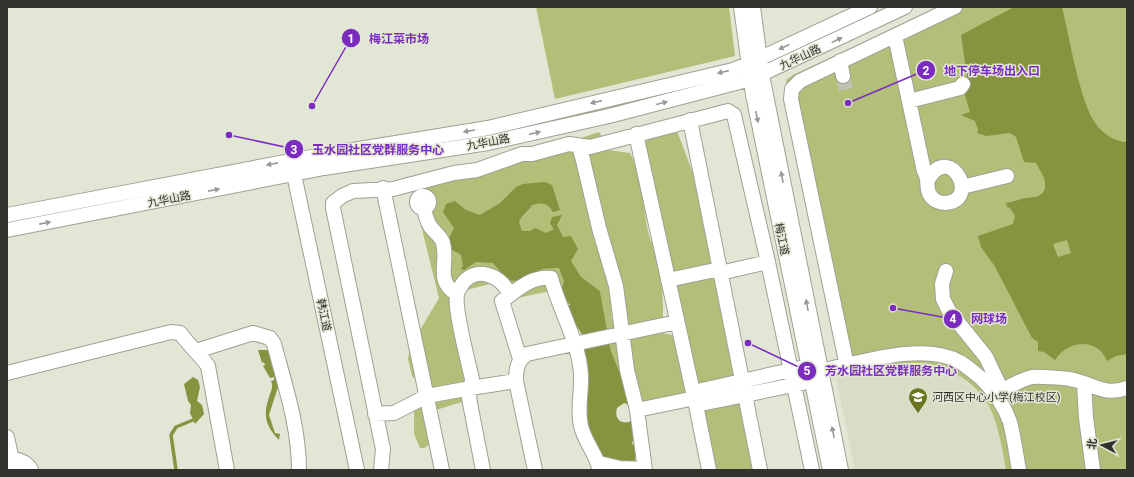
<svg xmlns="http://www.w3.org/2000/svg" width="1134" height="477" font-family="Roboto,'Noto Sans SC',sans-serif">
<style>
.built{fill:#d8ddc5}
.green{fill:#b3be79}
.water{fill:#88933f;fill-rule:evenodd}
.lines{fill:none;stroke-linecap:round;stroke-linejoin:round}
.stream{stroke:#88933f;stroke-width:3.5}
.minor-tunnel{stroke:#bfc2b3;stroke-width:14;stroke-dasharray:14 7;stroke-linecap:butt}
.minor-casing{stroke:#9fa192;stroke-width:16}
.minor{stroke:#fff;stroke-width:14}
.oneway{fill:#989996}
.labels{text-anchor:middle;stroke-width:3;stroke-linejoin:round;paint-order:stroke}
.street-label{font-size:11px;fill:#32332d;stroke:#e2e6d5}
.poi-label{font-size:11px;fill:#32332d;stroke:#e2e6d5;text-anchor:start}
.leader{fill:none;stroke:#7b2cbf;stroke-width:1.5}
.callout-dot{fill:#7b2cbf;stroke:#e2e6d5;stroke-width:1.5}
.mark-label{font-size:12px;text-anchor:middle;font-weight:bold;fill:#fff}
.callout-label{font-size:12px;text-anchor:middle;font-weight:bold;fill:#7b2cbf;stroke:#e2e6d5;stroke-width:3;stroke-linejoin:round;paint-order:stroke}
</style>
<rect width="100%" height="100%" fill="#e2e6d5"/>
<path class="built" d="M909 363 929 364 956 373 982 396 990 408 995 421 1006 470H855L836 378Z"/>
<path class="green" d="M536 7H729L735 56 555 99Z
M939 7H1127V470H1006C1002 450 999 427 990 408 976 380 940 360 909 363 888 365 867 371 846 375L786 80 793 75Z
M677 131 697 184 756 470H705L642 138Z
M599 132 603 139 601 149 630 153C645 180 642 213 651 242L656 243 661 261 663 309V323L657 332 672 335 676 345 689 396 639 407 575 140Z
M569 150 578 155 616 312 611 317 616 328 623 380 611 351 600 291 588 283 508 300 493 283 452 294 469 377 465 401 436 410 432 443 424 448H420L414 434V411L425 404 419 383 412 376 408 359 410 347 439 298 412 189 524 159Z"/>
<path class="water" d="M1014 7H1062C1069 35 1080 104 1096 124 1103 134 1115 142 1127 142V354L1116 356 1107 361C1098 337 1067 340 1055 360L1044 352 1038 351V342L1032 338 994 265 981 247 978 236 1013 224 1015 216 1010 208 1007 207 1006 203C1011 202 1016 201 1021 199 1031 197 1047 199 1045 183 1045 177 1039 169 1036 163L1024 162 1016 137 1010 133 986 136 977 133 978 130 975 121 961 115 970 112 964 92 967 77 961 35ZM1067 240 1071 253 1058 257 1053 244Z
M545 182 552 185 560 210 553 212C548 203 542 202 532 205 528 212 522 214 519 222L522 231H530L535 228 546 233 554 229 550 224 552 217 562 215 557 225 563 237 571 236 578 249 571 261 581 277 600 291 611 351 634 407 624 403 617 408C614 418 620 424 629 422L632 419 634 436 632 444 638 446 634 464 603 470 584 428 585 339 574 322 567 307 570 305 566 301H563L561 291 564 281 559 268C554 268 548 268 543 269 525 274 521 287 501 277L500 271 493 263 476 262 464 270 461 269 463 266 461 255 449 248V238L454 228 443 212 446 204 455 201 466 210 480 215 500 203 516 187 523 184Z
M258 350H270L276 367 278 387 269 415 275 433 280 434 279 440C264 424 263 414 270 394 272 389 273 386 271 381L274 380V377L270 378 263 366 265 365 264 362 262 363Z
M193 377 198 380 200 387 197 401 202 405 204 414 195 424 190 413 191 405 188 401 184 384Z"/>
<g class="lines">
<path class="stream" d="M176 470 171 435 176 427 193 420"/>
<path class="minor-tunnel" d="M843 76 846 91"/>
<defs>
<path id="minor" d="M741 7 753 95 830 470
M753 7 762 75 841 470
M895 36 924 171C930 180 925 187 930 195 933 200 939 203 945 203 981 201 951 143 929 178
M840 61 843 76
M909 101 960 88 963 84
M690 120 760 470
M636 134 693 392
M579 146 583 160 599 228 616 286 627 370 637 410 645 470
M292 165 357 470
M962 187 1007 176
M383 188 442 470
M417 202a6 6 0 1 1 12 0a6 6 0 1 1-12 0Z
M424 208C425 214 427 221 430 226 434 232 442 237 443 243 449 263 434 280 457 294
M7 215 322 155 488 128 733 70 748 64 870 7
M7 230 324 168 488 143 609 116 751 79 905 7
M946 271 942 284 943 299 949 311 986 357 1002 391
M720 273 768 262
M668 280 720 269
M510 295C502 275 474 264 461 286 460 288 457 292 457 294 454 309 468 361 472 379L471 388 516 381
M196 351 253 333 270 338 274 344C285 385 299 427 299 470
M520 359 502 301C517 290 531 276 551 278 559 309 579 342 581 374 582 392 577 408 581 426 584 441 599 458 599 470
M847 366 791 99 792 89 800 81 955 7
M820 371C860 363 923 341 960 362 968 367 975 373 982 379 994 391 1004 405 1010 422 1014 437 1016 454 1019 470
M7 373 171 332 180 333C189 345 199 354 208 366L227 470
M1084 383 1086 418 1093 470
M996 394C1007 388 1019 380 1032 377 1038 376 1068 378 1074 380 1095 385 1105 396 1127 388
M695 398 696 405 803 383
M696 405 709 470
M637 410 695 398 693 392 800 368
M375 414 394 413 427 396 471 388 469 398 483 470
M7 437 14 470
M12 459C20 460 27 462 31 470
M599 463 620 468 645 469
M381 470 383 449 333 208V203L342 196 353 191 393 189 454 173 477 170 522 154H532L569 144 590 147 728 111 734 115 768 262 812 470
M535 470 516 381C516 369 517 361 527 354L677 322"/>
</defs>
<use href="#minor" class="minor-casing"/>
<use href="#minor" class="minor"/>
</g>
<defs><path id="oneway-solid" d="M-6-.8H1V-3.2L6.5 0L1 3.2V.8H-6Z"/></defs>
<g class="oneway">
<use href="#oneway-solid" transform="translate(837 40) rotate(-26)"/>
<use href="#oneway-solid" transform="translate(784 47) rotate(155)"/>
<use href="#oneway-solid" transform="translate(723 72) rotate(167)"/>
<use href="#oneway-solid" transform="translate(596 102) rotate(167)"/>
<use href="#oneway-solid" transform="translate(662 103) rotate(-14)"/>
<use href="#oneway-solid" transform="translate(757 117) rotate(78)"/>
<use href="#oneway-solid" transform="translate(469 131) rotate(171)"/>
<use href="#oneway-solid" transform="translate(535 133) rotate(-13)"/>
<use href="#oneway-solid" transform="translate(272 164) rotate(169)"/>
<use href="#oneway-solid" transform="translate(782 177) rotate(-101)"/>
<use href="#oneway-solid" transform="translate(214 190) rotate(-11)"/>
<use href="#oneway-solid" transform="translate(45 223) rotate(-11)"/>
<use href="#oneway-solid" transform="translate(807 305) rotate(-101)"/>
<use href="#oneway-solid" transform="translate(833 432) rotate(-102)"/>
</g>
<defs>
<symbol id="school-pin" viewBox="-11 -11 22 30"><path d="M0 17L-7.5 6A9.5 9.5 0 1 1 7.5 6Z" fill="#6b751f" stroke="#e2e6d5"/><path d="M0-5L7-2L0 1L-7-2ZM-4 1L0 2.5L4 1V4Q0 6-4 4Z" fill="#fff"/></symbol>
</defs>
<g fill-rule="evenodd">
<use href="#school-pin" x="907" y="386" width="22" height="30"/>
</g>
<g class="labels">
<g class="street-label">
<text transform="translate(800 57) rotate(-25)" y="4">九华山路</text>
<text transform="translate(488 142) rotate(-11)" y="4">九华山路</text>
<text transform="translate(169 199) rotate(-11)" y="4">九华山路</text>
<text transform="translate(782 239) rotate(78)" y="4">梅江道</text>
<text transform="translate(324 315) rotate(78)" y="4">韩江道</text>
</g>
<g class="poi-label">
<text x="932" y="401">河西区中心小学(梅江校区)</text>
</g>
</g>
<path class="leader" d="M312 106L351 38M848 103L926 70M229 135L294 149M893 308L953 319M748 343L807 371"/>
<g class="callout-dot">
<circle cx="312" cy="106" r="4"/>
<circle cx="848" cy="103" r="4"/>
<circle cx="229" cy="135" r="4"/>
<circle cx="893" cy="308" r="4"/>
<circle cx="748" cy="343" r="4"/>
<circle cx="351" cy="38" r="10"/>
<circle cx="926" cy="70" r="10"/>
<circle cx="294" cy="149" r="10"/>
<circle cx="953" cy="319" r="10"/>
<circle cx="807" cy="371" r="10"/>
</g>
<g class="mark-label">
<text x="351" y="43">1</text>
<text x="926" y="75">2</text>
<text x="294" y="154">3</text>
<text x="953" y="323">4</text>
<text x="807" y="375">5</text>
</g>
<g class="callout-label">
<text x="399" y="43">梅江菜市场</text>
<text x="992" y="75">地下停车场出入口</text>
<text x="378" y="154">玉水园社区党群服务中心</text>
<text x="989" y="323">网球场</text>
<text x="891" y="375">芳水园社区党群服务中心</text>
</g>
<rect width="1134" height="477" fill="none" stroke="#32332d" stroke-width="16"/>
<g transform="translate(1102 445) rotate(277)" stroke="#e2e6d5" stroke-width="3" paint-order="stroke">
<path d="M0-3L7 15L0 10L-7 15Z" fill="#32332d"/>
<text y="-6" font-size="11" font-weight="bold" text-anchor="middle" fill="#32332d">北</text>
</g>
</svg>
